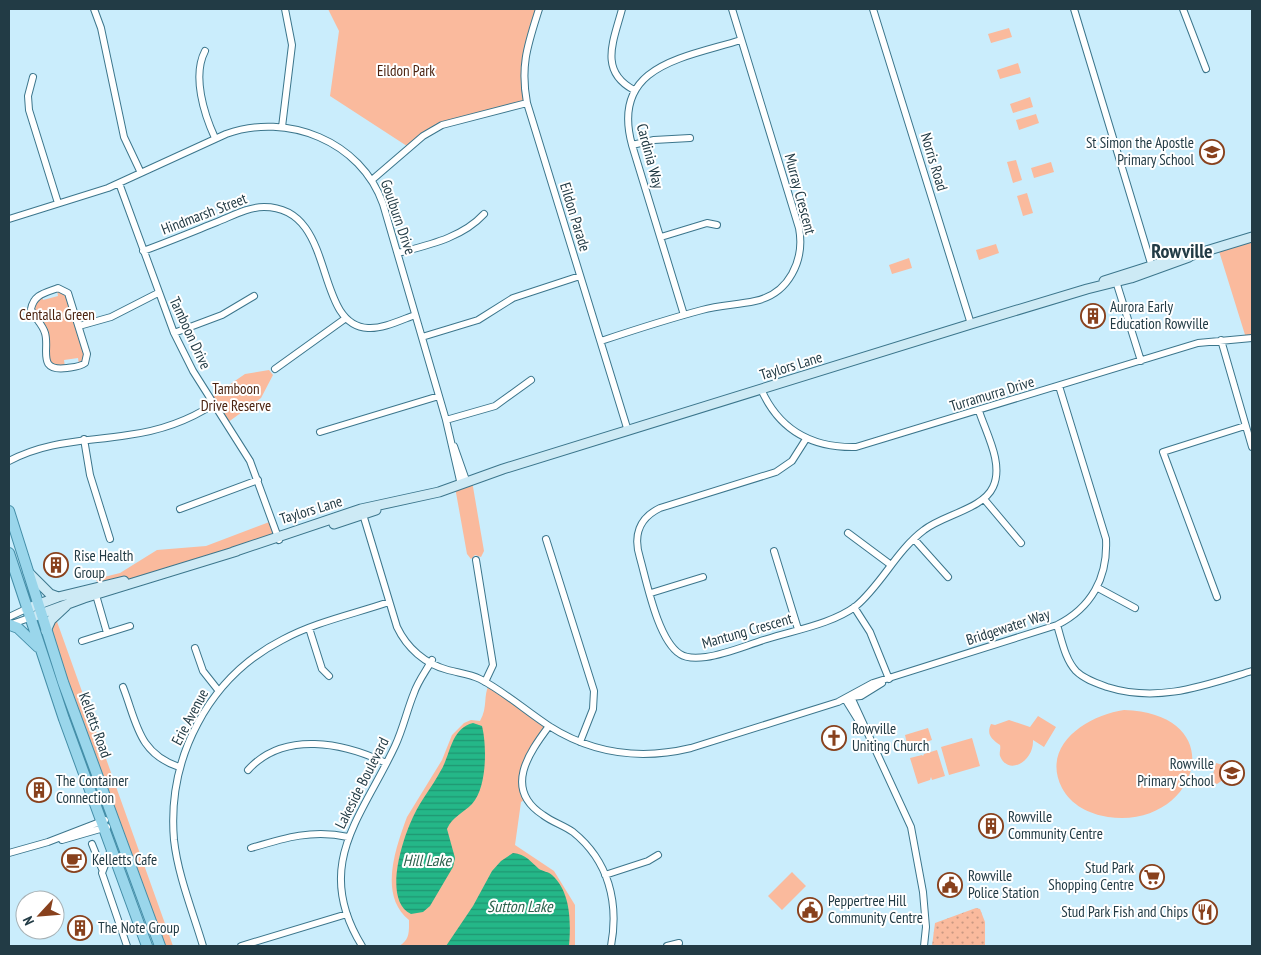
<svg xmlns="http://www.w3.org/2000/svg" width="1261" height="955" font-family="'PT Sans Narrow',sans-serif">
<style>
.grass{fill:url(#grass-dots)}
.park{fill:#faba9d}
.water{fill:url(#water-rules)}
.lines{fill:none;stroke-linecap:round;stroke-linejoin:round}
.minor-casing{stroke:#3c768c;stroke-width:8}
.secondary-casing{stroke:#3c768c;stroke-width:11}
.primary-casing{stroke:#448ea8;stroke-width:12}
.minor{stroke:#fff;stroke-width:6}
.secondary{stroke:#cdeaf5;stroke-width:9}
.primary{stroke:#9ad6eb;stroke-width:10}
.labels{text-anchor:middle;stroke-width:4;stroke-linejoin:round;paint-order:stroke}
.park-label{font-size:15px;fill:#4b2310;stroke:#fff}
.poi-label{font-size:15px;fill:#223b45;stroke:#fff;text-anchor:start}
.street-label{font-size:15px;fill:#223b45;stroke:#fff}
.water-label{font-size:16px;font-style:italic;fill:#2c614c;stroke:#fff}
.district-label{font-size:20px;font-weight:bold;fill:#223b45;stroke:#fff}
</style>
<defs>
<pattern id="grass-dots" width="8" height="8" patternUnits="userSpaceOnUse" patternTransform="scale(1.25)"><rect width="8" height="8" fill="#faba9d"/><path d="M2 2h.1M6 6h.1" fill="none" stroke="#ca9882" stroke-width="1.8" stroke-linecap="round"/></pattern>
<pattern id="water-rules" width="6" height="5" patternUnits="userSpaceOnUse" patternTransform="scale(1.25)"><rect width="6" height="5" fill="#24b788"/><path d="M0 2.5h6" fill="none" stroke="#1f9671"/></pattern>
</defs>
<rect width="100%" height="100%" fill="#caedfc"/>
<path class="grass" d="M976 908 980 909 985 922V946H932L935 923Z"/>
<path class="park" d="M328 9H539L528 39 527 103 442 125 410 148 330 96 339 31Z
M1009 28 1012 37 991 43 988 34Z
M1018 63 1021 73 1000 79 997 70Z
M1030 97 1033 107 1013 113 1010 104Z
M1036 114 1039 123 1019 130 1016 120Z
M1016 160 1022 180 1013 183 1007 162Z
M1051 162 1054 172 1034 178 1031 168Z
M1027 193 1033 213 1023 216 1017 196Z
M1252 237V338H1246L1218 248Z
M996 244 999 253 979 260 976 250Z
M909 258 912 268 892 274 889 265Z
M57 291 65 292 86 356 79 365 78 358 64 360 65 367 53 364 50 361 33 307 42 296 43 300 58 296Z
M269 370 273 375 261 398 227 423 210 398 245 374Z
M472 481 484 551 481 557 475 555 471 559 467 554 455 487Z
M272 521 277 536 168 572 99 587 96 579 120 573 157 550 206 546Z
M55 616 173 946H160L48 625Z
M489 685 549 726 522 776 527 798 521 802 515 845 554 871 575 905V946H399C410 940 409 931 409 920 378 895 396 847 407 817L442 760 452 735 464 723 471 720 480 721C488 707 483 695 489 685Z
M1124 710C1235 714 1197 830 1108 817 1089 814 1071 805 1062 788 1040 745 1088 715 1124 710Z
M1038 716 1056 727 1044 747 1033 740C1034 762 1008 776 1000 756 999 753 1001 749 1000 745 992 739 986 735 991 724L995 725 1009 720 1030 727Z
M928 728 932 740 908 748 905 735Z
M972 738 980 766 949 775 941 747Z
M937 750 945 776 932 780 931 777 930 780 918 784 910 758 922 755 923 756 924 754Z
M1216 763 1223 765 1227 777 1217 784 1211 782Z
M792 872 806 886 782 910 768 896Z"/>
<path class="water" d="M473 723 482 726C487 746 487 788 472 804 463 813 452 817 447 829L455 858 453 867 430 906 423 912 411 914C382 900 403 837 414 815 421 800 432 787 440 772 451 755 450 729 473 723Z
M513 853C526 854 531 862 539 869 542 871 549 872 552 875 571 892 571 923 569 946H446L473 906 492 871 501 861Z"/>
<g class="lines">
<defs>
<path id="minor" d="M94 9 101 28 124 137 141 173
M539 9C528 44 520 65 527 103L628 431
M622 9C614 40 598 71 634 90
M873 9 971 324
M1074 9 1153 270
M1183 9 1206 69
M205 51C192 76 204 114 215 138
M33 77 28 96 29 110 58 203
M282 127 292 45 285 9
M632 145 654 140 690 138
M373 179 423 136 442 125 527 103
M119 183 174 333 193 371 250 461 279 540
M9 219 108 188 226 134C287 112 361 141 383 204L446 420 461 485
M661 237 707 223 717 225
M143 251C168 242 192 232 217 222 232 216 248 207 264 207 338 207 312 325 368 328 383 329 401 320 415 315
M398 253C428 245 462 238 484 214
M1115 278 1141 361
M58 288 68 293 87 354 85 363C80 367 74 367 67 368 36 372 50 349 45 333 42 323 34 318 31 309 34 294 45 293 58 288Z
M684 315 632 145C610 65 684 58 741 40
M79 326 111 317 158 293
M174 333 222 315 254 296
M422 337 478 320 513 298 580 276
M1221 340 1252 447
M601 341C634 330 668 319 702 310 720 305 737 305 755 301 789 294 805 260 799 228L732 9
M275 369 346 318
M761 389C779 430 812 448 856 447L1198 343 1252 338
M446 420 495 406 531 380
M320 432 439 396
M84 439 90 475 110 539
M806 439 792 461 776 472 660 508C639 518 633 536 640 558 647 583 658 640 680 654 687 659 698 658 706 657 727 654 747 645 767 639 795 630 832 624 856 606 882 584 896 551 924 530 943 515 983 509 993 487 1004 464 986 433 979 411
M454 446 467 483
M9 461C49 440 85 442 128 435 159 431 188 421 214 404
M984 499 1021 543
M180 509 258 480
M362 511 397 627C407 648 425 664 448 670 459 673 470 674 480 679 505 692 526 711 549 726 593 754 641 760 691 748L838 702 873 683 1057 625C1091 608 1108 578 1106 539L1059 386
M848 533 891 565
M546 539 594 691 593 709 580 742
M914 539 948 577
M774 551 798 629
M476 560 493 665 485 682
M1098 588 1135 608
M651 593 703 577
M96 595 107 633
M1217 597 1163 452 1245 426
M854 607 870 632 889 679
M9 617 26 609
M9 625 29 618
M1057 625C1062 641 1065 659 1076 671 1084 679 1096 683 1107 687 1158 703 1203 686 1252 671
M309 628 322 669 329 676
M82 641 130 626
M195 648 203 671 218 690
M123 687C137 723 138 753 179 767
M851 697 911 827 923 892 926 927 924 946
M851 697 861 696 882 683
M845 699 863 728
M549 726C529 753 503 789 543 815 552 822 563 825 573 832 609 861 619 903 611 946
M248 770C284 730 344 743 386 763
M62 840 107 827
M92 844 102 869
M251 848C284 838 313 829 348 837
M111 849 102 873 127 946
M9 853 48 842 105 820
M605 875 648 861 658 855
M203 946C193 912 178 876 174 840 167 758 208 678 282 640 315 622 354 614 389 602
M241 946 347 914
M362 946C312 865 362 817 395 746 403 729 407 710 414 693 418 681 426 671 432 660
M667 946 679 943"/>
<path id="secondary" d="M1183 258 1252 237
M1104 281 1170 260
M334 524 376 510
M233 552 361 509 439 492 503 469 971 324 1087 289 1131 278 1189 257
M28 572 50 594 58 597
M26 609 58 597 124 581
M35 616 84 598 237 551
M46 631 51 620 66 606"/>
<path id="primary" d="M9 511 63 682 160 946
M9 553 64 719 147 946
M10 625 18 628 38 647"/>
</defs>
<use href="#minor" class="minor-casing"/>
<use href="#secondary" class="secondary-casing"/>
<use href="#primary" class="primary-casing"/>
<use href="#minor" class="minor"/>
<use href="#secondary" class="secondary"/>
<use href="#primary" class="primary"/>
</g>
<defs>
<symbol id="school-ring" viewBox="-11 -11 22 22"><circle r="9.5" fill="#fff" stroke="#88411d" stroke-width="1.5"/><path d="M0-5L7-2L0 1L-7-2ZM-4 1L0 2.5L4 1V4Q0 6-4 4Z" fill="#88411d"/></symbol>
<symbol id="building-ring" viewBox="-11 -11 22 22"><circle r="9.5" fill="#fff" stroke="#88411d" stroke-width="1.5"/><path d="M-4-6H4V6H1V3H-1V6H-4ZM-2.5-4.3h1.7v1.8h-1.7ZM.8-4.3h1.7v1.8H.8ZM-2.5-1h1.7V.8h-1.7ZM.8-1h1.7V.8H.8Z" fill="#88411d"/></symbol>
<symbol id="church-ring" viewBox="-11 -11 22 22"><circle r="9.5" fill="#fff" stroke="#88411d" stroke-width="1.5"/><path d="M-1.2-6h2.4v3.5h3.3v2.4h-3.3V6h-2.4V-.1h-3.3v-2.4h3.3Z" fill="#88411d"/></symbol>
<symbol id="cafe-ring" viewBox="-11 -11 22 22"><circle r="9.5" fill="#fff" stroke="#88411d" stroke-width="1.5"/><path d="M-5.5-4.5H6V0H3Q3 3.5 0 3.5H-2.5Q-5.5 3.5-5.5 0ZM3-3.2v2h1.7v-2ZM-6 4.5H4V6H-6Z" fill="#88411d"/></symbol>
<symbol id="supermarket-ring" viewBox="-11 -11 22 22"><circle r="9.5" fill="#fff" stroke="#88411d" stroke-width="1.5"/><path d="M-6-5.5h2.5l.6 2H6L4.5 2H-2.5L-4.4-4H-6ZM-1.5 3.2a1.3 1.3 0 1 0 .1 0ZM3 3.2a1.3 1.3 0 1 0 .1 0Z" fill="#88411d"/></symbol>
<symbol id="civic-ring" viewBox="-11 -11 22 22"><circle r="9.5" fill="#fff" stroke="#88411d" stroke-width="1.5"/><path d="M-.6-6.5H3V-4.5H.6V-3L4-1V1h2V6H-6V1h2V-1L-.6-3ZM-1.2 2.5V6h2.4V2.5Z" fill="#88411d"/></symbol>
<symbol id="restaurant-ring" viewBox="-11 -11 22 22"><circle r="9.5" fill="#fff" stroke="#88411d" stroke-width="1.5"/><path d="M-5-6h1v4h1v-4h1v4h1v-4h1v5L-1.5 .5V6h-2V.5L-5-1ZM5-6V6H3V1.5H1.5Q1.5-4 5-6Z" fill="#88411d"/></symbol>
</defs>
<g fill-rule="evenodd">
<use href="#school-ring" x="1198" y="138" width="28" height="28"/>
<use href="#building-ring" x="1079" y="302" width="28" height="28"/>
<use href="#building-ring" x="42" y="551" width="28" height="28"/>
<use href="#church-ring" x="820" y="724" width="28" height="28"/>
<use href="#school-ring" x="1218" y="759" width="28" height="28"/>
<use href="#building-ring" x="25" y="776" width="28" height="28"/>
<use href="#building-ring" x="977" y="812" width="28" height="28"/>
<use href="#cafe-ring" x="60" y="846" width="28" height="28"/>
<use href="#supermarket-ring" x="1138" y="863" width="28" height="28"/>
<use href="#civic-ring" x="936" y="871" width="28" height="28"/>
<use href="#civic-ring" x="796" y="896" width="28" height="28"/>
<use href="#restaurant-ring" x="1191" y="898" width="28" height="28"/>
<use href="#building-ring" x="66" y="914" width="28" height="28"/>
</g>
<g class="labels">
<g class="park-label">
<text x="406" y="76">Eildon Park</text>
<text x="57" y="320">Centalla Green</text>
<text x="236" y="394">Tamboon<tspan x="236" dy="17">Drive Reserve</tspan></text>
</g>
<g class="poi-label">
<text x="1194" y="148" text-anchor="end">St Simon the Apostle<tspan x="1194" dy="17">Primary School</tspan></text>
<text x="1110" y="312">Aurora Early<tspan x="1110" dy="17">Education Rowville</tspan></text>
<text x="74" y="561">Rise Health<tspan x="74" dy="17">Group</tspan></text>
<text x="852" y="734">Rowville<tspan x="852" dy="17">Uniting Church</tspan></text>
<text x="1214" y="769" text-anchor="end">Rowville<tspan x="1214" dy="17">Primary School</tspan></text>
<text x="56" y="786">The Container<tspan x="56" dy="17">Connection</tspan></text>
<text x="1008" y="822">Rowville<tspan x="1008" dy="17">Community Centre</tspan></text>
<text x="92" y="865">Kelletts Cafe</text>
<text x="1134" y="873" text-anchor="end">Stud Park<tspan x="1134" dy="17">Shopping Centre</tspan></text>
<text x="968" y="881">Rowville<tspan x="968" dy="17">Police Station</tspan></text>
<text x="828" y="906">Peppertree Hill<tspan x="828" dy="17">Community Centre</tspan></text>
<text x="1188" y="917" text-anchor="end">Stud Park Fish and Chips</text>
<text x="98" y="933">The Note Group</text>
</g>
<g class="street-label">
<text transform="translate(650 156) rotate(75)" y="5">Cardinia Way</text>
<text transform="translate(934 162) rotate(73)" y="5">Norris Road</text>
<text transform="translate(800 194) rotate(75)" y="5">Murray Crescent</text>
<text transform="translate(204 214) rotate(-21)" y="5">Hindmarsh Street</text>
<text transform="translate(398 217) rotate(71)" y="5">Goulburn Drive</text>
<text transform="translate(575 217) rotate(73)" y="5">Eildon Parade</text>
<text transform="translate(190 333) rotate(65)" y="5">Tamboon Drive</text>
<text transform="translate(791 366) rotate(-17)" y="5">Taylors Lane</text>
<text transform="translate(992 394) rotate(-17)" y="5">Turramurra Drive</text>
<text transform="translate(311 510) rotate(-17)" y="5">Taylors Lane</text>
<text transform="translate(1008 627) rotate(-18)" y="5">Bridgewater Way</text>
<text transform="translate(747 631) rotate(-16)" y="5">Mantung Crescent</text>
<text transform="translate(190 717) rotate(-62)" y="5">Erie Avenue</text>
<text transform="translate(95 725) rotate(70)" y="5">Kelletts Road</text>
<text transform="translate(362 783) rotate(-63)" y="5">Lakeside Boulevard</text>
</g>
<g class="water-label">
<text x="427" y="866">Hill Lake</text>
<text x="520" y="912">Sutton Lake</text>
</g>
<g class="district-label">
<text x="1182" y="258">Rowville</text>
</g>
</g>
<rect width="1261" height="955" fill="none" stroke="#223b45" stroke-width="20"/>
<g transform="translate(40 915) rotate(244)"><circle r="24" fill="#ffffff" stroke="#a7b1b5"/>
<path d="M0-4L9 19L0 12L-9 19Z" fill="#88411d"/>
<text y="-8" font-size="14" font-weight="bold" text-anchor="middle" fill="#223b45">N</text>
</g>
</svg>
